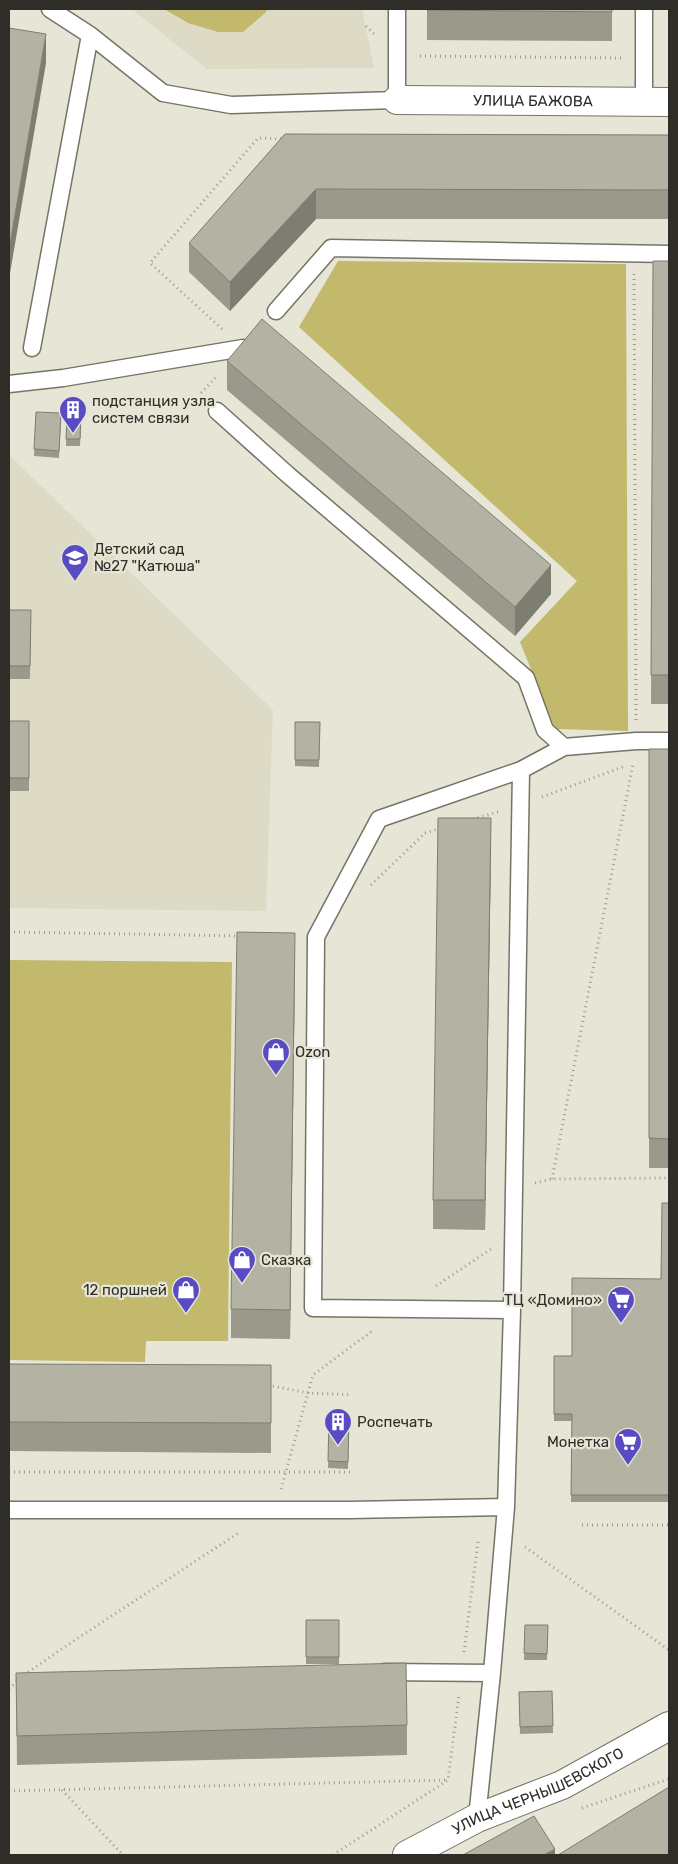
<svg xmlns="http://www.w3.org/2000/svg" width="678" height="1864" font-family="Rubik,sans-serif">
<style>
.built{fill:#dddbc5}
.green{fill:#c2b96c}
.lines{fill:none;stroke-linecap:round;stroke-linejoin:round}
.service-casing{stroke:#757466;stroke-width:19}
.minor-casing{stroke:#757466;stroke-width:30}
.path{stroke:#9c9b8f;stroke-width:3;stroke-dasharray:1 4;stroke-linecap:butt}
.service{stroke:#fff;stroke-width:16}
.minor{stroke:#fff;stroke-width:28}
.wall{fill:#9a998c}
.shaded-wall{fill:#7d7d72}
.building{fill:#b3b2a3;stroke:#7d7d72}
.labels{text-anchor:middle;stroke-width:4.5;stroke-linejoin:round;paint-order:stroke}
.street-label{font-size:15px;fill:#2e2d27;stroke:#e6e5d6}
.poi-label{font-size:15px;fill:#2e2d27;stroke:#e6e5d6;text-anchor:start}
</style>
<rect width="100%" height="100%" fill="#e6e5d6"/>
<path class="built" d="M132 9H362L374 68 207 69Z
M9 455 273 710 266 911 9 908Z"/>
<path class="green" d="M164 9H268L265 13 243 32H218L188 23Z
M338 261 626 264 628 731 555 729 520 642 577 581 299 327Z
M9 960 232 962 228 1341H146L145 1362 9 1360Z"/>
<g class="lines">
<defs>
<path id="service" d="M50 9 90 35 163 93 231 105 397 100V9
M644 101V9
M276 311 331 248 669 254
M32 348 90 35
M9 384 63 378 243 348
M217 411 287 474 526 678 545 730 564 747
M512 1310 313 1308 316 937 379 819 521 770 564 747 636 741H669
M9 1510H350L506 1507
M384 1672 492 1673
M477 1818 492 1673 506 1507 512 1310 521 770"/>
<g id="minor">
<path id="s1" d="M397 100 669 102"/>
<path id="s2" d="M407 1855 477 1818 562 1785 669 1726"/>
</g>
</defs>
<use href="#service" class="service-casing"/>
<use href="#minor" class="minor-casing"/>
<path class="path" d="M366 26 374 34
M420 56 623 58
M634 274 636 720
M222 329 150 263 258 138 284 139
M201 393 217 376
M542 797 625 766
M473 819 498 812
M371 885 425 833 441 828
M9 932 241 936
M552 1179 633 764
M535 1183 552 1179 669 1178
M436 1286 491 1249
M268 1385 308 1393 352 1395
M9 1472H350
M281 1489 313 1375 372 1331
M582 1525H669
M525 1547 669 1650
M464 1652 478 1541
M24 1675 81 1636 240 1532
M9 1689 19 1679
M62 1790 123 1855
M9 1791 448 1780
M582 1808 669 1779
M333 1855 448 1780 459 1695"/>
<use href="#service" class="service"/>
<use href="#minor" class="minor"/>
</g>
<path class="wall" d="M427 9H612V41L427 40Z
M285 134 669 135V219H316L230 311 189 272V243Z
M653 261H669V704H651Z
M227 361 551 594 515 636 227 390Z
M36 412 61 420 59 458 34 456Z
M81 423 80 446H66V439Z
M9 610H31L30 679H9Z
M9 721H29V791H9Z
M295 722H320L319 767 295 766Z
M649 749H669V1168H649Z
M491 848 485 1230 433 1229V1200Z
M295 962 290 1339 231 1338V1309Z
M669 1203V1502H571L572 1421H554V1356H572L661 1279Z
M9 1364 271 1365V1453L9 1451Z
M329 1417H349L348 1469 328 1468Z
M306 1620H339V1664H306Z
M525 1625H548L547 1660H524Z
M16 1673 407 1725V1755L17 1765Z
M552 1691 553 1733 520 1734 519 1692Z"/>
<path class="shaded-wall" d="M46 34V63L9 279V250Z
M316 189V219L230 311V282Z
M551 565V594L515 636V607Z
M491 818V848L485 1230V1200Z
M295 933V962L290 1339V1310Z
M555 1849V1855H544Z"/>
<path class="building" d="M427 9H612V12L427 10Z
M9 28 46 34 9 250Z
M285 134 669 135V190L316 189 230 282 189 243Z
M653 261H669V675H651Z
M262 319 551 565 515 607 227 361Z
M36 412 61 413 59 451 34 449Z
M67 415 81 416 80 439H66Z
M9 610H31L30 666H9Z
M9 721H29V778H9Z
M295 722H320L319 760H295Z
M649 749H669V1139L649 1138Z
M438 818H491L485 1200H433Z
M237 932 295 933 290 1310 231 1309Z
M662 1203H669V1495H571L572 1414H554V1356H572V1278L661 1279Z
M9 1364 271 1365V1423L9 1422Z
M329 1417H349L348 1462 328 1461Z
M306 1620H339V1657H306Z
M525 1625H548L547 1654 524 1653Z
M406 1663 407 1725 17 1736 16 1673Z
M552 1691 553 1726 520 1727 519 1692Z
M669 1787V1855H558Z
M534 1816 555 1849 544 1855H463Z"/>
<defs>
<symbol id="building-pin" viewBox="-11 -11 22 30"><path d="M0 17L-7.5 6A9.5 9.5 0 1 1 7.5 6Z" fill="#594bc3" stroke="#e6e5d6"/><path d="M-4-6H4V6H1V3H-1V6H-4ZM-2.5-4.3h1.7v1.8h-1.7ZM.8-4.3h1.7v1.8H.8ZM-2.5-1h1.7V.8h-1.7ZM.8-1h1.7V.8H.8Z" fill="#fff"/></symbol>
<symbol id="school-pin" viewBox="-11 -11 22 30"><path d="M0 17L-7.5 6A9.5 9.5 0 1 1 7.5 6Z" fill="#594bc3" stroke="#e6e5d6"/><path d="M0-5L7-2L0 1L-7-2ZM-4 1L0 2.5L4 1V4Q0 6-4 4Z" fill="#fff"/></symbol>
<symbol id="shop-pin" viewBox="-11 -11 22 30"><path d="M0 17L-7.5 6A9.5 9.5 0 1 1 7.5 6Z" fill="#594bc3" stroke="#e6e5d6"/><path d="M-5-2.5h2.3a2.7 3.5 0 0 1 5.4 0H5L5.5 6h-11ZM-1.5-2.5h3a1.5 2.3 0 0 0-3 0Z" fill="#fff"/></symbol>
<symbol id="supermarket-pin" viewBox="-11 -11 22 30"><path d="M0 17L-7.5 6A9.5 9.5 0 1 1 7.5 6Z" fill="#594bc3" stroke="#e6e5d6"/><path d="M-6-5.5h2.5l.6 2H6L4.5 2H-2.5L-4.4-4H-6ZM-1.5 3.2a1.3 1.3 0 1 0 .1 0ZM3 3.2a1.3 1.3 0 1 0 .1 0Z" fill="#fff"/></symbol>
</defs>
<g fill-rule="evenodd">
<use href="#building-pin" x="57" y="394" width="32" height="43"/>
<use href="#school-pin" x="59" y="542" width="32" height="43"/>
<use href="#shop-pin" x="260" y="1036" width="32" height="43"/>
<use href="#shop-pin" x="226" y="1244" width="32" height="43"/>
<use href="#shop-pin" x="170" y="1274" width="32" height="43"/>
<use href="#supermarket-pin" x="605" y="1284" width="32" height="43"/>
<use href="#building-pin" x="322" y="1406" width="32" height="43"/>
<use href="#supermarket-pin" x="612" y="1426" width="32" height="43"/>
</g>
<g class="labels">
<g class="street-label">
<text dy="5" stroke="none"><textPath href="#s1" startOffset="136">УЛИЦА БАЖОВА</textPath></text>
<text dy="5" stroke="none"><textPath href="#s2" startOffset="146">УЛИЦА ЧЕРНЫШЕВСКОГО</textPath></text>
</g>
<g class="poi-label">
<text x="92" y="406">подстанция узла<tspan x="92" dy="17">систем связи</tspan></text>
<text x="94" y="554">Детский сад<tspan x="94" dy="17">№27 "Катюша"</tspan></text>
<text x="295" y="1057">Ozon</text>
<text x="261" y="1265">Сказка</text>
<text x="167" y="1295" text-anchor="end">12 поршней</text>
<text x="602" y="1305" text-anchor="end">ТЦ «Домино»</text>
<text x="357" y="1427">Роспечать</text>
<text x="609" y="1447" text-anchor="end">Монетка</text>
</g>
</g>
<rect width="678" height="1864" fill="none" stroke="#2e2d27" stroke-width="20"/>
</svg>
